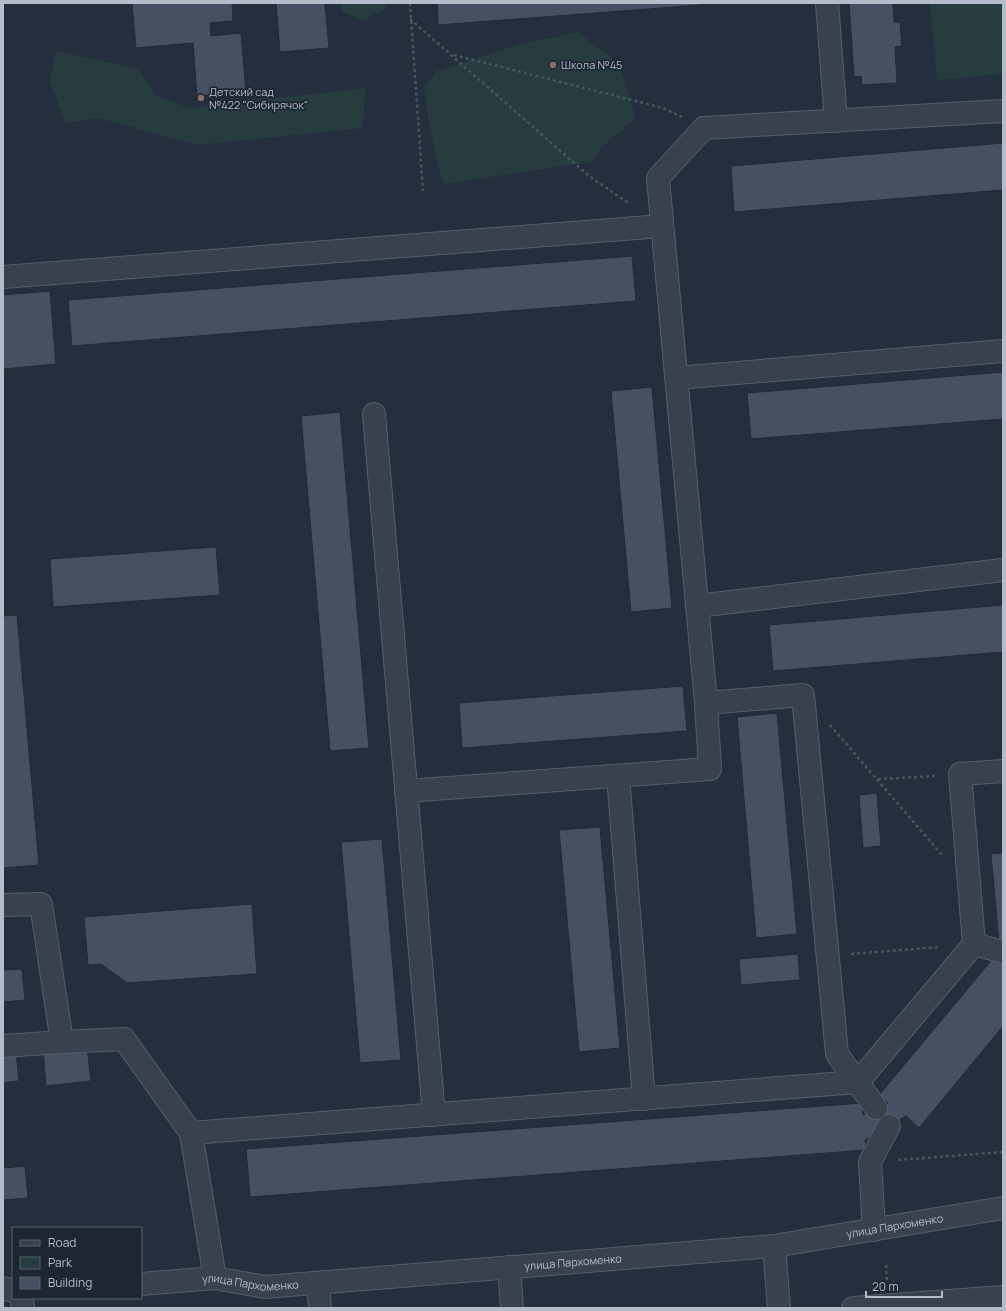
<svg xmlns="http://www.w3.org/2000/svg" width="1006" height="1311" font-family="Manrope,sans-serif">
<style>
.green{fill:#263c3f}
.building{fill:#455162;stroke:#1f2835}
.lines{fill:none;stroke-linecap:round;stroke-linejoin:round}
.minor-casing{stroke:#565f6c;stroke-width:24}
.path{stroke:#44595c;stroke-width:2.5;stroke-dasharray:3 3;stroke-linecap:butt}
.minor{stroke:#38414e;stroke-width:22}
.education-dot{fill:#8d6e63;stroke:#1d2633;stroke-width:1.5}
.labels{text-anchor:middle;stroke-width:3.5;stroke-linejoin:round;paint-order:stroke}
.poi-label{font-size:11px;fill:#b4bcc9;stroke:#1d2633;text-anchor:start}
.street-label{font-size:11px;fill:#b4bcc9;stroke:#1d2633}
</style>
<rect width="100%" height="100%" fill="#242f3e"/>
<path class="green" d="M341 3H386V8L363 21 342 11Z
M930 3H1003V74L937 80Z
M578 32 620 65 636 118 602 147 591 162 443 184 429 126 424 87 437 71 521 44Z
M56 51 139 69 156 95 189 108 365 88 363 128 197 145 98 118 65 123 50 81Z"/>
<path class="building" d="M132 3H232L233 21 210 23 211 36 241 33 246 91 197 96 193 43 136 48Z
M276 3H325L329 48 280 52Z
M437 3H701V5L438 25Z
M849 3H893L894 22H900L902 46 895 47 897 83 862 85 861 76 854 77Z
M1003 143V190L734 212 731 166Z
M632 256 636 301 72 346 68 300Z
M50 291 56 364 3 369V295Z
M1003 372V419L751 439 747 393Z
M652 387 672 608 631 612 611 391Z
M340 412 369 748 330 751 301 416Z
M216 547 220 595 53 607 50 559Z
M1003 605V652L773 671 769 625Z
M17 615 39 865 3 868V616Z
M683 686 687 731 462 748 459 703Z
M777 713 797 934 756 938 737 717Z
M877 793 881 846 863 848 859 795Z
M600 827 620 1048 579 1052 559 830Z
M382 839 401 1060 360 1063 341 842Z
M1003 853V942L999 943 991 854Z
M252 904 257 974 127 983 101 964 88 965 84 917Z
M798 954 800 980 741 985 739 959Z
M995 956 1003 962V1026L919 1128 906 1116 865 1140 866 1150 250 1197 246 1149 862 1103 863 1115 888 1103 879 1095Z
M22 969 25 1000 3 1002V970Z
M87 1046 91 1081 46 1086 43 1050Z
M16 1051 19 1081 3 1083V1053Z
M25 1166 28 1198 3 1200V1168Z"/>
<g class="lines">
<defs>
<g id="minor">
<path d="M827 3 836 121"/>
<path d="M3 277 662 226"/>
<path d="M676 378 1003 351"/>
<path d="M374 414 434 1115"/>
<path d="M697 606 1003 570"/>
<path d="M618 776 644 1099"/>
<path d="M406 791 710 769 706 703"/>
<path d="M3 905 41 904 62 1042 124 1039 191 1133 215 1278"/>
<path d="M974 944 1003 952"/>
<path d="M3 1046 62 1042"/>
<path d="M876 1108 837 1054 803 695 706 703 658 178 704 128 1003 111"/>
<path d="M191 1133 858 1082 974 944 960 774 1003 771"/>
<path d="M874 1230 870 1162 889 1126"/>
<path d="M774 1246 779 1308"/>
<path d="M509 1267 512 1308"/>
<path d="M318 1283 320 1308"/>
<path id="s1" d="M141 1284 215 1278 265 1287 774 1246 1003 1208"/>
<path d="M3 1288 13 1291"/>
<path d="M22 1298 23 1308"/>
<path d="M853 1308 1003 1297"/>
</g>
</defs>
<use href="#minor" class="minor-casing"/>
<path class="path" d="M410 3 423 191
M410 19 589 176 630 204
M454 55 663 108 682 117
M830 725 942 855
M878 779 936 776
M851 954 940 947
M898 1160 1003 1152
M886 1265 887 1282"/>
<use href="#minor" class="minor"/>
</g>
<g class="education-dot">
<circle cx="553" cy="65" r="4"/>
<circle cx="201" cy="98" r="4"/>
</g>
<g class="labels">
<g class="poi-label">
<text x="561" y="69">Школа №45</text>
<text x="209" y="96">Детский сад<tspan x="209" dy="13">№422 "Сибирячок"</tspan></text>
</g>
<g class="street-label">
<text dy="4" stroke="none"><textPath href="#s1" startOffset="758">улица Пархоменко</textPath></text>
<text dy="4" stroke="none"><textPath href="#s1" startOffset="434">улица Пархоменко</textPath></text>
<text dy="4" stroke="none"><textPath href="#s1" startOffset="110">улица Пархоменко</textPath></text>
</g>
</g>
<rect width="1006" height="1311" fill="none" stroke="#b4bcc9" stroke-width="8"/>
<rect x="12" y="1227" width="130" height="72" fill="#1d2633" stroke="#59626f"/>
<rect x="20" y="1240" width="20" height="6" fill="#38414e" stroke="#59626f"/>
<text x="48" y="1247" font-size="12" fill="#b4bcc9">Road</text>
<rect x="20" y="1257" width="20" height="12" fill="#263c3f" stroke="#59626f"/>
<text x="48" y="1267" font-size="12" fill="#b4bcc9">Park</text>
<rect x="20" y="1277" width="20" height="12" fill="#455162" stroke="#59626f"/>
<text x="48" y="1287" font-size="12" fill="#b4bcc9">Building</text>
<path d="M866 1291v6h76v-6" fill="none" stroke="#b4bcc9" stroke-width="2"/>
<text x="872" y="1291" font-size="12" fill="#b4bcc9" stroke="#1d2633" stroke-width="3" paint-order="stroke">20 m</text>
</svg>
